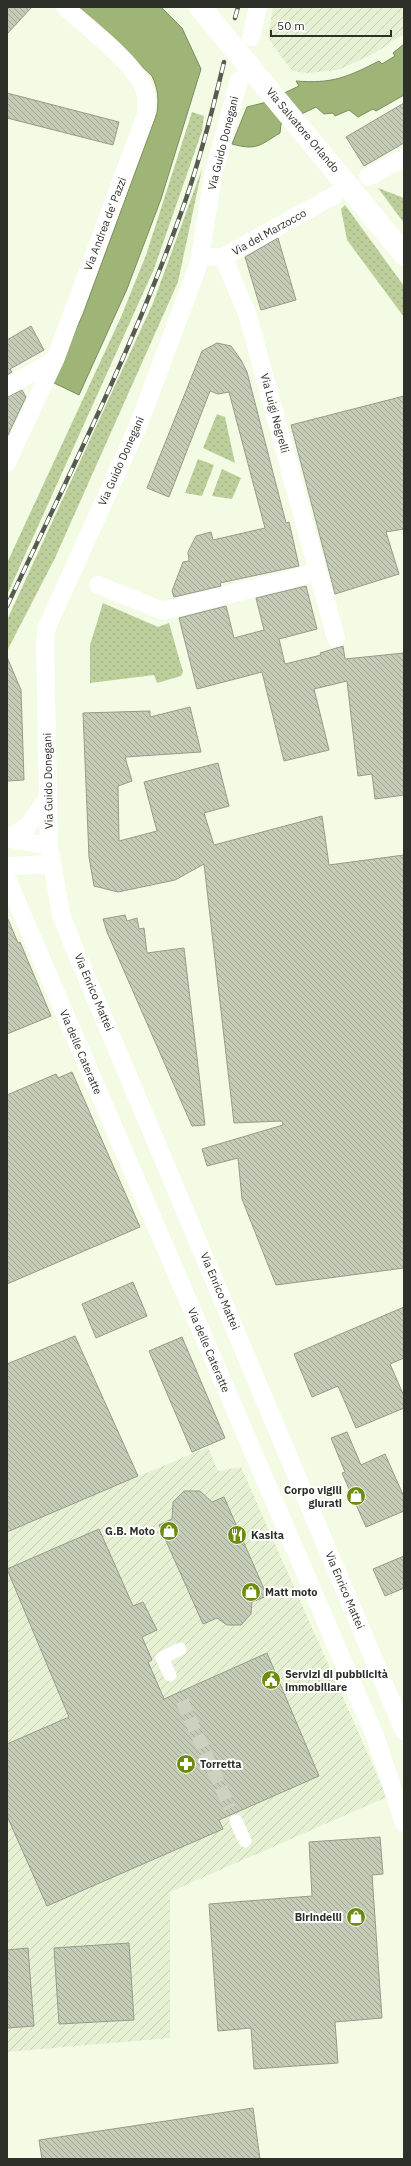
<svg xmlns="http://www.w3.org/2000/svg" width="411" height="2166" font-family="'IBM Plex Sans',sans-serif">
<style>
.industrial{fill:url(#industrial-furrows)}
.grass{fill:url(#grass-dots)}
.water{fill:#9fb477;stroke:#7d8c5f}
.building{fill:url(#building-back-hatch);stroke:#959c89}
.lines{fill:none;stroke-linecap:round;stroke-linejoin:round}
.pedestrian-tunnel{stroke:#cbd2bf;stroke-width:13;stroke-dasharray:13 6;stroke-linecap:butt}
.pedestrian{stroke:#fff;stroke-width:13}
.minor{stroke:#fff;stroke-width:18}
.secondary{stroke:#fff;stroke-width:22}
.rail-casing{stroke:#565a4f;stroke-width:4.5}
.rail{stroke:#fff;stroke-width:3;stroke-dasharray:9;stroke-linecap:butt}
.labels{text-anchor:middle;stroke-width:4;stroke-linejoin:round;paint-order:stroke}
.street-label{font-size:11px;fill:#2d3028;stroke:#fff}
.poi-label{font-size:11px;font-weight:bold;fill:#2d3028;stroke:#fff;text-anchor:start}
</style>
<defs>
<pattern id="industrial-furrows" width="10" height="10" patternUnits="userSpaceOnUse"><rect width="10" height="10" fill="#e6f1d4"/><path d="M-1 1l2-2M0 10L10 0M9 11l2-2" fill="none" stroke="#c6cfb6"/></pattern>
<pattern id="grass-dots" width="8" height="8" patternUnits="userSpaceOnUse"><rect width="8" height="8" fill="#bccf9a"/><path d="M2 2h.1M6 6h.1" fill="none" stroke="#a2b285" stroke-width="1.8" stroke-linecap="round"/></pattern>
<pattern id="building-back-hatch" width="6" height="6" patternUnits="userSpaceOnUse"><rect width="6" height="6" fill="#c4ccb7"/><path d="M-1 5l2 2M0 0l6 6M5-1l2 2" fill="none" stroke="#a0a695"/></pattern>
</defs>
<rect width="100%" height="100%" fill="#f3fbe5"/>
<path class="industrial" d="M273 7H404V34L373 54 338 70 307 73 292 71 268 38Z
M208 1447 218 1471 241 1467 387 1797 170 1892V2038L7 2052V1532Z"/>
<path class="grass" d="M192 112 204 116 202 131 154 269 7 595V563L121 317 146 255Z
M202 169 178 282 55 558 7 651V620L153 303Z
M378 188 404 198V223Z
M345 205 404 286V317L347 240 341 209Z
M217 414 225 417 235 463 203 448Z
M198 459 214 465 202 496 185 493Z
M222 469 241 478 232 499 212 496Z
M103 603 158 627 169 623 183 672 181 676 157 683 154 675 90 683V645Z"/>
<path class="water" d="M79 7H161L182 28 201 69 161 199 127 289 79 395 52 382 83 314 157 113C159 98 158 89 152 76Z
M404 44V95L376 111 373 109 358 117 349 110 335 116 333 113 324 114 316 107 281 124 280 133C260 145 257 151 232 144L247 107 263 103 299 86 296 81C332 84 348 77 379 61L382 64 395 56 393 53Z"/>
<path class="building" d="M7 7H32L7 34Z
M7 93 119 122 113 145 7 118Z
M404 103V143L364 166 346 137Z
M278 238 296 300 261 310 245 257Z
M31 326 44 350 10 369 12 372 7 375V340Z
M217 343 231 346 241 360 247 372 286 523 289 522 299 566 220 583 221 586 174 597 172 591 183 562 189 561 188 552 196 536 211 532 213 540 265 528 229 392 218 394 210 391 169 497 147 488 202 351Z
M22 390 26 397 7 437V397Z
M404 396V529L386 532 399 574 335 594 291 425Z
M306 586 317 629 279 639 285 664 321 655 320 653 343 646 345 659 404 653V795L375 799 372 774 358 776 347 681 314 689 329 750 284 761 262 672 197 689 179 618 226 606 234 638 264 630 256 598Z
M7 657 21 690 24 780 7 781Z
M190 707 201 752 125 757 132 781 118 786 119 841 157 831 144 782 218 763 229 806 204 813 214 845 322 816 329 865 404 855V1268L276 1285 242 1199 238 1158 207 1166 202 1149 283 1125 282 1121 234 1123 204 864 175 880 118 892 94 886 89 857 83 713 150 711V717Z
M125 915 127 921 137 918 139 929 144 928 147 953 184 948 205 1125 192 1126 107 932 103 919Z
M7 917 18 943 20 942 51 1016 7 1034Z
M72 1072 140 1227 7 1284V1095L56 1074 58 1078Z
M133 1282 147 1316 96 1338 82 1304Z
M404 1307V1358L390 1364 404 1396V1408L356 1428 338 1386 312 1397 294 1354Z
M75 1336 138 1476 7 1532V1364Z
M182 1337 225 1438 192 1452 149 1351Z
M347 1432 361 1465 385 1454 404 1497V1511L366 1527 342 1473 345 1472 331 1438Z
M184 1491H200L212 1502 224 1497 267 1596 252 1602 251 1614 241 1625H227L217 1618 203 1624 159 1525 172 1519 173 1502Z
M99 1529 133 1606 143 1602 157 1630 142 1637 152 1660 148 1662 164 1699 267 1653 319 1776 219 1820 223 1829 47 1906 7 1816V1744L69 1717 7 1569Z
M404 1556V1588L385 1596 373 1569Z
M380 1837 383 1874 372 1875 382 2018 335 2022 338 2063 254 2069 251 2028 218 2031 209 1904 312 1896 309 1842Z
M129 1943 134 2020 59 2024 54 1948Z
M28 1948 34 2026 7 2028V1950Z
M253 2108 260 2159H42L39 2140Z"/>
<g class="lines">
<path class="pedestrian-tunnel" d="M182 1701 230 1808"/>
<path class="pedestrian" d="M170 1675 162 1658 180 1649
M236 1821 245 1841"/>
<path class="minor" d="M251 37 258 7
M239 80 213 176 200 257 195 274 138 426 47 627 45 643 49 846 61 914 73 945 404 1731
M368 177 404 158
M211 257H223L335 195
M223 257 247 313 336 638
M7 387 55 360
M7 462 55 360 146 115C147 106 147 97 144 88 134 62 87 27 65 7
M98 585 163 611 318 572
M7 838 49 846
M9 838 28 826 48 798
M7 866 52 864
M7 879 375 1736 404 1823"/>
<path class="secondary" d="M200 7 404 254"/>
<defs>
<path id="rail" d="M235 18 238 7
M7 606C68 477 133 348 181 213 199 164 212 113 224 62"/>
</defs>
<use href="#rail" class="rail-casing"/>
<use href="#rail" class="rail"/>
</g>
<defs>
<symbol id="shop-disc" viewBox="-11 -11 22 22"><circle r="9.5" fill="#6d8c0d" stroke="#fff"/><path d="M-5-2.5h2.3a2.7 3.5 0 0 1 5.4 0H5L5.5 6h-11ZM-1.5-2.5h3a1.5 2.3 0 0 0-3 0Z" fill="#fff"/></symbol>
<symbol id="restaurant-disc" viewBox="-11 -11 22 22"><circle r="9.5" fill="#6d8c0d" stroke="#fff"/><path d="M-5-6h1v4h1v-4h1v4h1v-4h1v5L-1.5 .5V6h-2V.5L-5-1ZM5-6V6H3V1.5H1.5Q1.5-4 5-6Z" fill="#fff"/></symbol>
<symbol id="civic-disc" viewBox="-11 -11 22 22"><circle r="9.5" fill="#6d8c0d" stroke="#fff"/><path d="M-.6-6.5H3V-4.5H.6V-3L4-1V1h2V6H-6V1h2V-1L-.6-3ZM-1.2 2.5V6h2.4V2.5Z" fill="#fff"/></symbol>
<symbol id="pharmacy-disc" viewBox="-11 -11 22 22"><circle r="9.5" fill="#6d8c0d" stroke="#fff"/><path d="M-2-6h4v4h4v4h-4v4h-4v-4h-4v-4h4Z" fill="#fff"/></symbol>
</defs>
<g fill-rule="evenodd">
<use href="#shop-disc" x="345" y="1485" width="22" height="22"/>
<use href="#shop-disc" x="158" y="1520" width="22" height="22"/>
<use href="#restaurant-disc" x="226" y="1524" width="22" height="22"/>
<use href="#shop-disc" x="240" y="1581" width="22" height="22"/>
<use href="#civic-disc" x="260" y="1669" width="22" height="22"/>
<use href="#pharmacy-disc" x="175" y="1753" width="22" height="22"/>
<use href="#shop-disc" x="345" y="1906" width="22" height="22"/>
</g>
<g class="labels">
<g class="street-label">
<text transform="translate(303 130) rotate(50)" y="4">Via Salvatore Orlando</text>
<text transform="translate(223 143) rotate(-76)" y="4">Via Guido Donegani</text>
<text transform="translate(105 224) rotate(-69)" y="4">Via Andrea de' Pazzi</text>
<text transform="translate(269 232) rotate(-29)" y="4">Via del Marzocco</text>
<text transform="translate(275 413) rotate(75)" y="4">Via Luigi Negrelli</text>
<text transform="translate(121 461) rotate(-66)" y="4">Via Guido Donegani</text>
<text transform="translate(48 781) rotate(-91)" y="4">Via Guido Donegani</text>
<text transform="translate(94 992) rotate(67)" y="4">Via Enrico Mattei</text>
<text transform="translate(81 1052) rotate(67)" y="4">Via delle Cateratte</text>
<text transform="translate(220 1291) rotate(67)" y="4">Via Enrico Mattei</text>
<text transform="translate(209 1350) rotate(67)" y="4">Via delle Cateratte</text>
<text transform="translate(345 1590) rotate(67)" y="4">Via Enrico Mattei</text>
</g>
<g class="poi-label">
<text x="342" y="1494" text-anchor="end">Corpo vigili<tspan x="342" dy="13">giurati</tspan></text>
<text x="155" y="1535" text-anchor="end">G.B. Moto</text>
<text x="251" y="1539">Kasita</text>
<text x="265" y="1596">Matt moto</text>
<text x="285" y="1678">Servizi di pubblicità<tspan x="285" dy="13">immobiliare</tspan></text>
<text x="200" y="1768">Torretta</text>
<text x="342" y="1921" text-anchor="end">Birindelli</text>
</g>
</g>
<rect width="411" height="2166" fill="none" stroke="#2d3028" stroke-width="16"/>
<path d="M271 30v6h120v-6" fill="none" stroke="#2d3028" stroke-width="2"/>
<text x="277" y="30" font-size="12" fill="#2d3028" stroke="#ffffff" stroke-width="3" paint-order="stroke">50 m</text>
</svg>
